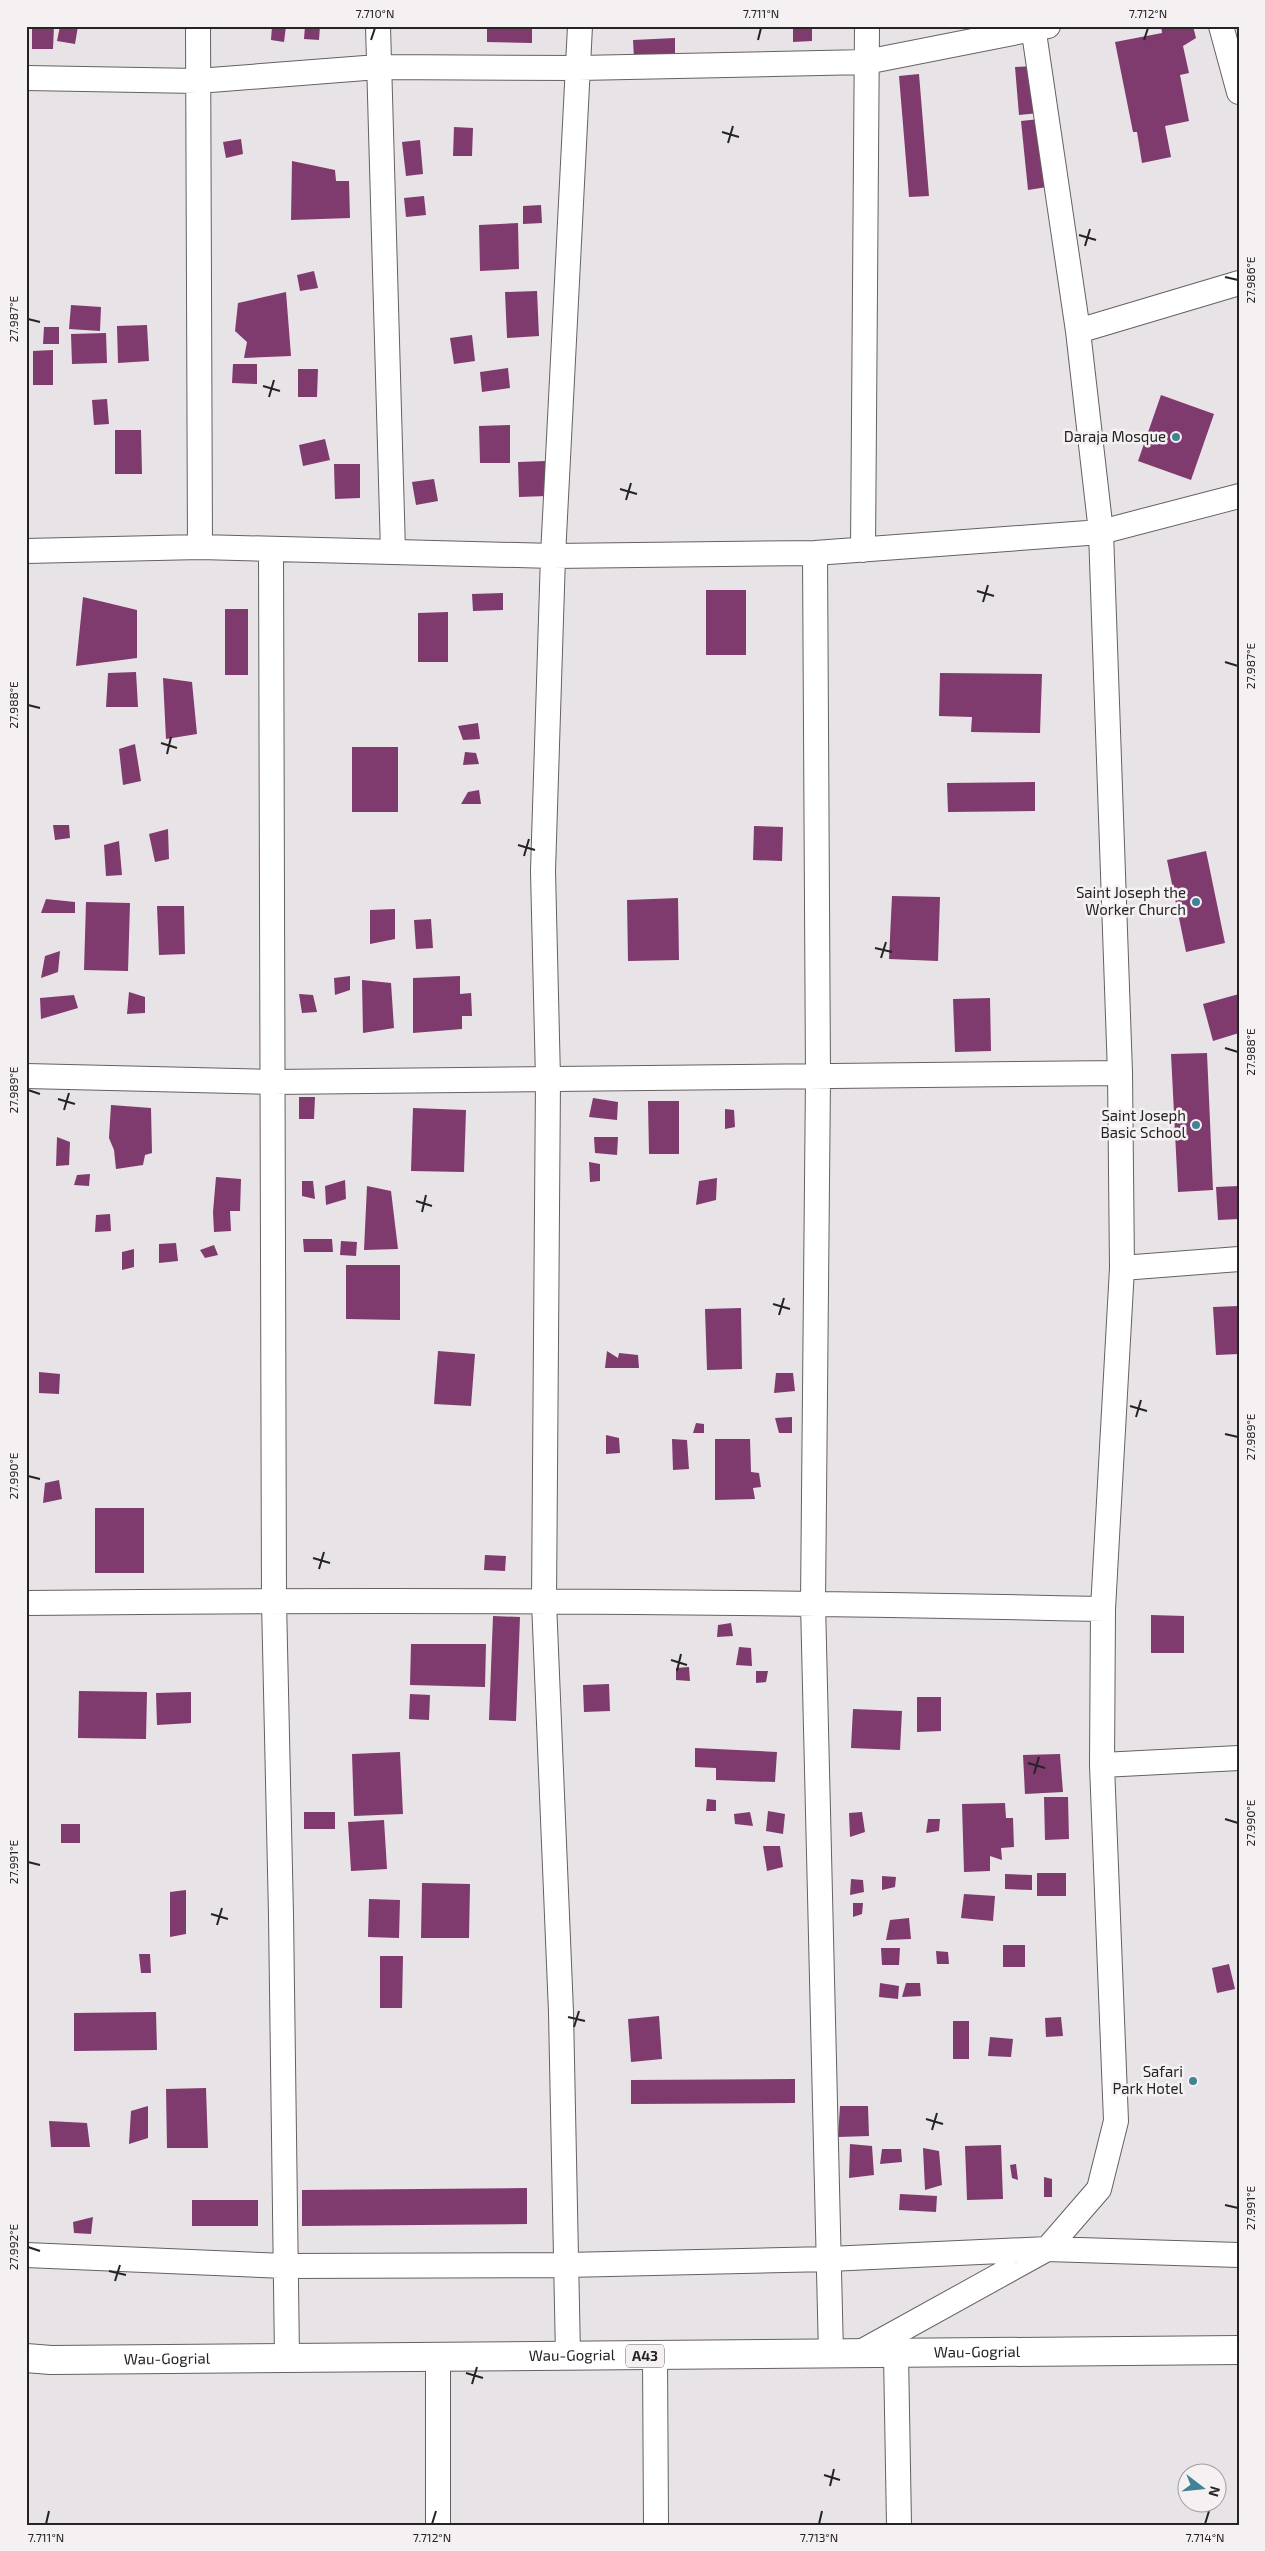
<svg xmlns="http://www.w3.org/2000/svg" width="1265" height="2551" font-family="'Exo 2',sans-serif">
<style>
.building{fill:#7f3a6e}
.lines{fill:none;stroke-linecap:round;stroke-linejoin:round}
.street-casing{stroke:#656163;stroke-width:26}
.primary-casing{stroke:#656163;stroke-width:30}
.street{stroke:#fff;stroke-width:24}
.primary{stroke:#fff;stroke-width:28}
.ticks{fill:none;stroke:#252324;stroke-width:2}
.poi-dot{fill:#418394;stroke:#f5f1f3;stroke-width:2}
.labels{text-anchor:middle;stroke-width:5;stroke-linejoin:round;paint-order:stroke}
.shield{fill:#f5f1f3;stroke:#636162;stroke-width:1}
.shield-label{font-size:14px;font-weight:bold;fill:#252324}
.poi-label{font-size:15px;fill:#252324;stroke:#f5f1f3;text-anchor:end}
.street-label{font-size:15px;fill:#252324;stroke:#f5f1f3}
.neatline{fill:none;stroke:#252324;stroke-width:2}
.ticks-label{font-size:12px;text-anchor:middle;fill:#252324}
</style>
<rect width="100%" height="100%" fill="#e8e3e6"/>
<path class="building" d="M32 26H54L53 49H32Z
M60 26H78L75 44 57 41Z
M272 26H286L284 42 271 40Z
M305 26H320L319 40 304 39Z
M487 26H532V43L487 42Z
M793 26H812V41L793 42Z
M1161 26H1193L1196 38 1183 46 1189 73 1180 75 1189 121 1165 126 1171 157 1142 163 1137 132H1133L1115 42 1162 33Z
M675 38V57L634 59 633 40Z
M1035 66 1039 113 1019 115 1015 67Z
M919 74 929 196 909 197 899 76Z
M1040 119 1047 187 1028 190 1021 121Z
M454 127 473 128 472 156H453Z
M241 139 243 154 226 158 223 142Z
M420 140 423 174 406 176 402 142Z
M292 161 335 170 336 181H349L350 218 291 220Z
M424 196 426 215 406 217 404 198Z
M541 205 542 223 523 224V206Z
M518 223 519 269 480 271 479 225Z
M314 271 318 288 300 291 297 275Z
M537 291 539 336 507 338 505 292Z
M286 292 291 356 244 358 247 342 235 331 238 303Z
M71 305 101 307 100 331 69 329Z
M147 325 149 361 118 363 117 326Z
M44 327H59V344H43Z
M106 333 107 363 72 364 71 334Z
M472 335 475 361 454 364 450 338Z
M53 350V385H33V351Z
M233 364H257V384L232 383Z
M508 368 510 388 482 392 480 372Z
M298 369H318L317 397H298Z
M1161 395 1214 414 1191 480 1138 461Z
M107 399 109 424 94 425 92 400Z
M510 425V463H480L479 426Z
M115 430H141L142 474H115Z
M325 439 330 460 303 466 299 445Z
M546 461 547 496 519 497 518 462Z
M334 464H360V498L335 499Z
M434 479 438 501 416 505 412 482Z
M706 590H746V655H706Z
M503 593V610L473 611 472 594Z
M83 597 137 610V658L76 666Z
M225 609H248V675H225Z
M448 612V662H418V613Z
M136 672 138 707H106L108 673Z
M940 673 1042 674 1040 733 971 732 972 717 939 716Z
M163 678 192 682 197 734 166 739Z
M478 723 480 739 463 740 458 726Z
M135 744 141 781 123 785 119 749Z
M352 747H398V812H352Z
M465 752 476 753 479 764 463 765Z
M1035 782V811L948 812 947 783Z
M479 790 481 804H461L468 792Z
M53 825H69L70 838 55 840Z
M754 826 783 827 782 861 753 860Z
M168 829 169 859 155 862 149 834Z
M119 841 122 875 106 876 104 845Z
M1206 851 1225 943 1186 952 1167 860Z
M892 896 940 897 938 961 889 959Z
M678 898 679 960 628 961 627 900Z
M46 899 75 902V913H41Z
M86 902 130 903 128 971 84 970Z
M157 906H184L185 954 159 955Z
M395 909V939L370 944V910Z
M431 919 433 948 416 949 414 920Z
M60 951 58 972 41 978 45 956Z
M350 976V990L335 995 334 978Z
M460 976V994L471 993 472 1016H462V1029L413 1033V978Z
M362 980 391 983 394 1028 363 1033Z
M129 992 145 997V1013L127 1014Z
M299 994 313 995 317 1012 302 1013Z
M1239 994V1033L1213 1041 1203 1004Z
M74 995 78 1008 41 1019 40 998Z
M990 998 991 1051 955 1052 953 999Z
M1207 1053 1213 1190 1178 1192 1171 1054Z
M299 1097H315L314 1119H299Z
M593 1098 618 1102 617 1120 589 1117Z
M648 1101H679V1154H649Z
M111 1105 151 1108 152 1153 145 1155 143 1165 116 1169 114 1150 109 1138Z
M413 1108 466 1110 464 1172 411 1171Z
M725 1109 734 1110 735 1127 725 1129Z
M57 1137 70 1142 69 1165 56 1166Z
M594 1137H618L617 1155 595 1153Z
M589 1162 600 1164V1181L590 1182Z
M90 1174 89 1186 74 1185 77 1175Z
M216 1177 241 1179 240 1211H230L231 1231 214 1232 213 1212Z
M717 1178 716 1200 696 1205 699 1181Z
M345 1180 346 1199 326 1205 325 1186Z
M302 1181H313L315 1199 302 1196Z
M367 1186 391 1191 398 1249 364 1250Z
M1239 1186V1219L1218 1220 1216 1187Z
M110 1214 111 1231 95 1232 96 1215Z
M303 1239H332L333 1252H304Z
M341 1241 357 1242 356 1256 340 1255Z
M176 1243 178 1261 159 1263V1244Z
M214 1245 218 1255 205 1258 200 1250Z
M134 1249V1267L122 1270V1252Z
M346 1265H400V1320L346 1319Z
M1239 1306V1354L1216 1355 1213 1307Z
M741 1308 742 1369 707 1370 705 1309Z
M438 1351 475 1354 471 1406 434 1404Z
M607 1351 618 1358 619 1353 638 1355 639 1368H605Z
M39 1372 60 1374 59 1394 39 1393Z
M776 1373H793L795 1391 774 1393Z
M792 1417V1433H779L775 1418Z
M696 1423 704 1424V1433H693Z
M606 1435 619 1438 620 1453 606 1454Z
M672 1439 687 1440 689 1469 673 1470Z
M715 1439H750L751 1472 759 1473 761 1487 753 1488 755 1499 715 1500Z
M59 1480 62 1499 43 1503 45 1483Z
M95 1508H144V1573H95Z
M485 1555 506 1556 505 1571 484 1570Z
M1151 1615 1184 1616V1653H1151Z
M493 1616 520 1617 516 1721 489 1720Z
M731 1623 733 1636 717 1637 718 1625Z
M411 1644H486L485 1687 410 1685Z
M739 1647 751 1648 752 1666 736 1665Z
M689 1667 690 1681 676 1680V1668Z
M756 1671H768L766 1682 756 1683Z
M609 1684 610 1711 584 1712 583 1685Z
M79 1691 147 1692 146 1739 78 1738Z
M191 1692V1723L157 1725 156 1693Z
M410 1694 430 1695 429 1720 409 1719Z
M917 1697H941V1731L917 1732Z
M853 1709 902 1711 900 1750 851 1748Z
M695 1748 777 1752 775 1782 716 1780V1768L695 1767Z
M400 1752 403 1814 354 1816 352 1754Z
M1060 1754 1063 1792 1025 1794 1023 1755Z
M1044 1797H1068L1069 1839 1045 1840Z
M707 1799 716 1800V1811H706Z
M1005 1803 1006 1818H1013L1014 1847 1001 1848 1002 1860 990 1856V1871L964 1872 962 1804Z
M768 1811 785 1814 783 1834 766 1831Z
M304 1812H335V1829H304Z
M750 1812 753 1826 735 1824 734 1814Z
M862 1812 865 1832 850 1837 849 1813Z
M928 1819H940L939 1831 926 1833Z
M384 1820 387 1869 351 1871 348 1822Z
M61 1824H80V1843H61Z
M763 1846H780L783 1867 767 1871Z
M1037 1873H1066V1896H1037Z
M1005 1874 1032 1875V1890L1005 1889Z
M882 1876 896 1877 895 1887 882 1890Z
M851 1879 863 1880 864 1892 850 1895Z
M422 1883 470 1884 469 1938H421Z
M186 1890V1934L170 1937V1892Z
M964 1894 995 1896 993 1921 961 1918Z
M369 1899 400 1900 399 1938 368 1937Z
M853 1903H863L862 1914 853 1917Z
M909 1918 911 1939 886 1940 890 1920Z
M1003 1945H1025V1967H1003Z
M881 1948H900L899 1965H882Z
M936 1951 948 1952 949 1964H937Z
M139 1954H150L151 1973H141Z
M380 1956H403L402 2008H380Z
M1229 1964 1235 1989 1217 1993 1212 1968Z
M880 1983 899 1986 898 1999 879 1997Z
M906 1983H920L921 1996 902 1997Z
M156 2012 157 2050 74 2051V2013Z
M659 2016 662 2059 631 2062 628 2019Z
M1061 2017 1063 2036 1046 2037 1045 2018Z
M953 2021H969V2059H953Z
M990 2037 1013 2039 1011 2057 988 2056Z
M795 2079V2103L631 2104V2080Z
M206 2088 208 2148H167L166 2089Z
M148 2106V2138L129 2144 131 2111Z
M840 2106H868L869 2136 838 2137Z
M49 2121 87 2123 90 2147H51Z
M850 2144 872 2146 874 2175 849 2178Z
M1001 2145 1003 2199 967 2200 965 2146Z
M923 2148 939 2151 942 2185 925 2190Z
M882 2149H901L902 2162 880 2164Z
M1016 2164 1018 2180 1012 2178 1010 2165Z
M1044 2177 1052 2179V2197H1044Z
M527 2188V2224L302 2226V2190Z
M900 2194 937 2196 936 2212 899 2210Z
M192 2200H258V2226H192Z
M93 2217 91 2234 74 2233 73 2222Z"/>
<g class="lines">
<defs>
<path id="street" d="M198 26 200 547
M378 26 393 551
M1221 26 1239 92
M26 78 198 81 378 67 579 68 866 62 1048 26
M1078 331 1239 283
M271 549 274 1601 281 1915 287 2358
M863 550 867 26
M26 551 200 547 553 556 815 553 1101 532 1239 496
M815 553 818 1077 813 1603 831 2354
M26 1076 272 1082 1120 1073
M1122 1268 1239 1259
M26 1603C385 1599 744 1601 1103 1609
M1102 1765 1239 1758
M26 2255 286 2266 566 2265 829 2259 1047 2249 1239 2255
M859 2353 1047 2249 1099 2189 1116 2121 1102 1765 1103 1609 1122 1268 1120 1073 1101 532 1078 331 1033 26
M896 2354 899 2525
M568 2355 561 2012 544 1602 548 1079 543 871 553 556 580 26
M655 2356 656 2525
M438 2525V2357"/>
<g id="primary">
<path id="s1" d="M26 2358 51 2360 1239 2350"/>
</g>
</defs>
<use href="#street" class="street-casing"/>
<use href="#primary" class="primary-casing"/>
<use href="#street" class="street"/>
<use href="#primary" class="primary"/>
</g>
<path class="ticks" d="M371 40 375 28M758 40 761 28M1144 40 1148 28M722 132 739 137M728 143 733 126M1079 235 1096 240M1085 246 1090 229M1225 277 1238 280M28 319 40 322M263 386 280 391M269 397 274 380M620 489 637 494M626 500 631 483M977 591 994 596M983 602 988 585M1225 662 1238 666M28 705 40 708M161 743 177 748M167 754 171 737M518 845 535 850M524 856 529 839M875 948 892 952M881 958 886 942M1225 1048 1238 1052M28 1090 40 1094M58 1099 75 1104M64 1110 69 1093M416 1201 432 1206M422 1212 426 1195M773 1304 790 1309M779 1315 784 1298M1130 1406 1147 1411M1136 1417 1141 1400M1225 1434 1238 1437M28 1476 40 1479M313 1558 330 1563M319 1569 324 1552M671 1660 687 1665M677 1671 681 1654M1028 1763 1045 1768M1034 1774 1039 1757M1225 1819 1238 1823M28 1862 40 1865M211 1914 228 1919M217 1925 222 1908M568 2017 585 2021M574 2027 579 2011M926 2119 943 2124M932 2130 937 2113M1225 2205 1238 2208M28 2247 40 2251M109 2271 126 2275M115 2281 120 2265M466 2373 483 2378M472 2384 477 2367M824 2475 840 2480M830 2486 834 2469M46 2524 49 2511M432 2524 436 2511M819 2524 822 2511M1205 2524 1209 2511"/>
<g class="poi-dot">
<circle cx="1176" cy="437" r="5"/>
<circle cx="1196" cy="902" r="5"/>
<circle cx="1196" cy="1125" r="5"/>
<circle cx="1193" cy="2081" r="5"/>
</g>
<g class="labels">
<rect class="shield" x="626" y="2344.5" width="38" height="23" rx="4"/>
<g class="shield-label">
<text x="645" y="2361">A43</text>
</g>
<g class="poi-label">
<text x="1166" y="442">Daraja Mosque</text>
<text x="1186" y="898">Saint Joseph the<tspan x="1186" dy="17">Worker Church</tspan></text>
<text x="1186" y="1121">Saint Joseph<tspan x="1186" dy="17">Basic School</tspan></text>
<text x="1183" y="2077">Safari<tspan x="1183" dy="17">Park Hotel</tspan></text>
</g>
<g class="street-label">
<text dy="5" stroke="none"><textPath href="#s1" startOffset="951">Wau-Gogrial</textPath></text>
<text dy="5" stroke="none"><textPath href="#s1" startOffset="546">Wau-Gogrial</textPath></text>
<text dy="5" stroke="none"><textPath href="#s1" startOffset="141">Wau-Gogrial</textPath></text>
</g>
</g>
<rect width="1265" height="2551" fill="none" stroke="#f5f1f3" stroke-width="55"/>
<g transform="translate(1202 2488) rotate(106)"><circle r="24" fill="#f5f1f3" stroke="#a29fa0"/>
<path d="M0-4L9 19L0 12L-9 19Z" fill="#418394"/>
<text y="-8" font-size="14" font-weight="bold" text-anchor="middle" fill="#252324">N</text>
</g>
<rect x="28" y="28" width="1210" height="2496" class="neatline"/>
<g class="ticks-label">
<text x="375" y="18">7.710°N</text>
<text x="761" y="18">7.711°N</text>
<text x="1148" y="18">7.712°N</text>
<text transform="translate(1251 280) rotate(-90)" y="4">27.986°E</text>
<text transform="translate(14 319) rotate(-90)" y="4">27.987°E</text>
<text transform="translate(1251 666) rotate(-90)" y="4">27.987°E</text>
<text transform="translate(14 705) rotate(-90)" y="4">27.988°E</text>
<text transform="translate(1251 1052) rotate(-90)" y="4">27.988°E</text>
<text transform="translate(14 1090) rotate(-90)" y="4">27.989°E</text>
<text transform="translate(1251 1437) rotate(-90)" y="4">27.989°E</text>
<text transform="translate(14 1476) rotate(-90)" y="4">27.990°E</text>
<text transform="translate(1251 1823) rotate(-90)" y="4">27.990°E</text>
<text transform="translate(14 1862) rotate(-90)" y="4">27.991°E</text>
<text transform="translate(1251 2208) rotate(-90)" y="4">27.991°E</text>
<text transform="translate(14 2247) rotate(-90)" y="4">27.992°E</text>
<text x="46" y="2542">7.711°N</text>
<text x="432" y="2542">7.712°N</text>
<text x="819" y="2542">7.713°N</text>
<text x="1205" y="2542">7.714°N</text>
</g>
</svg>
